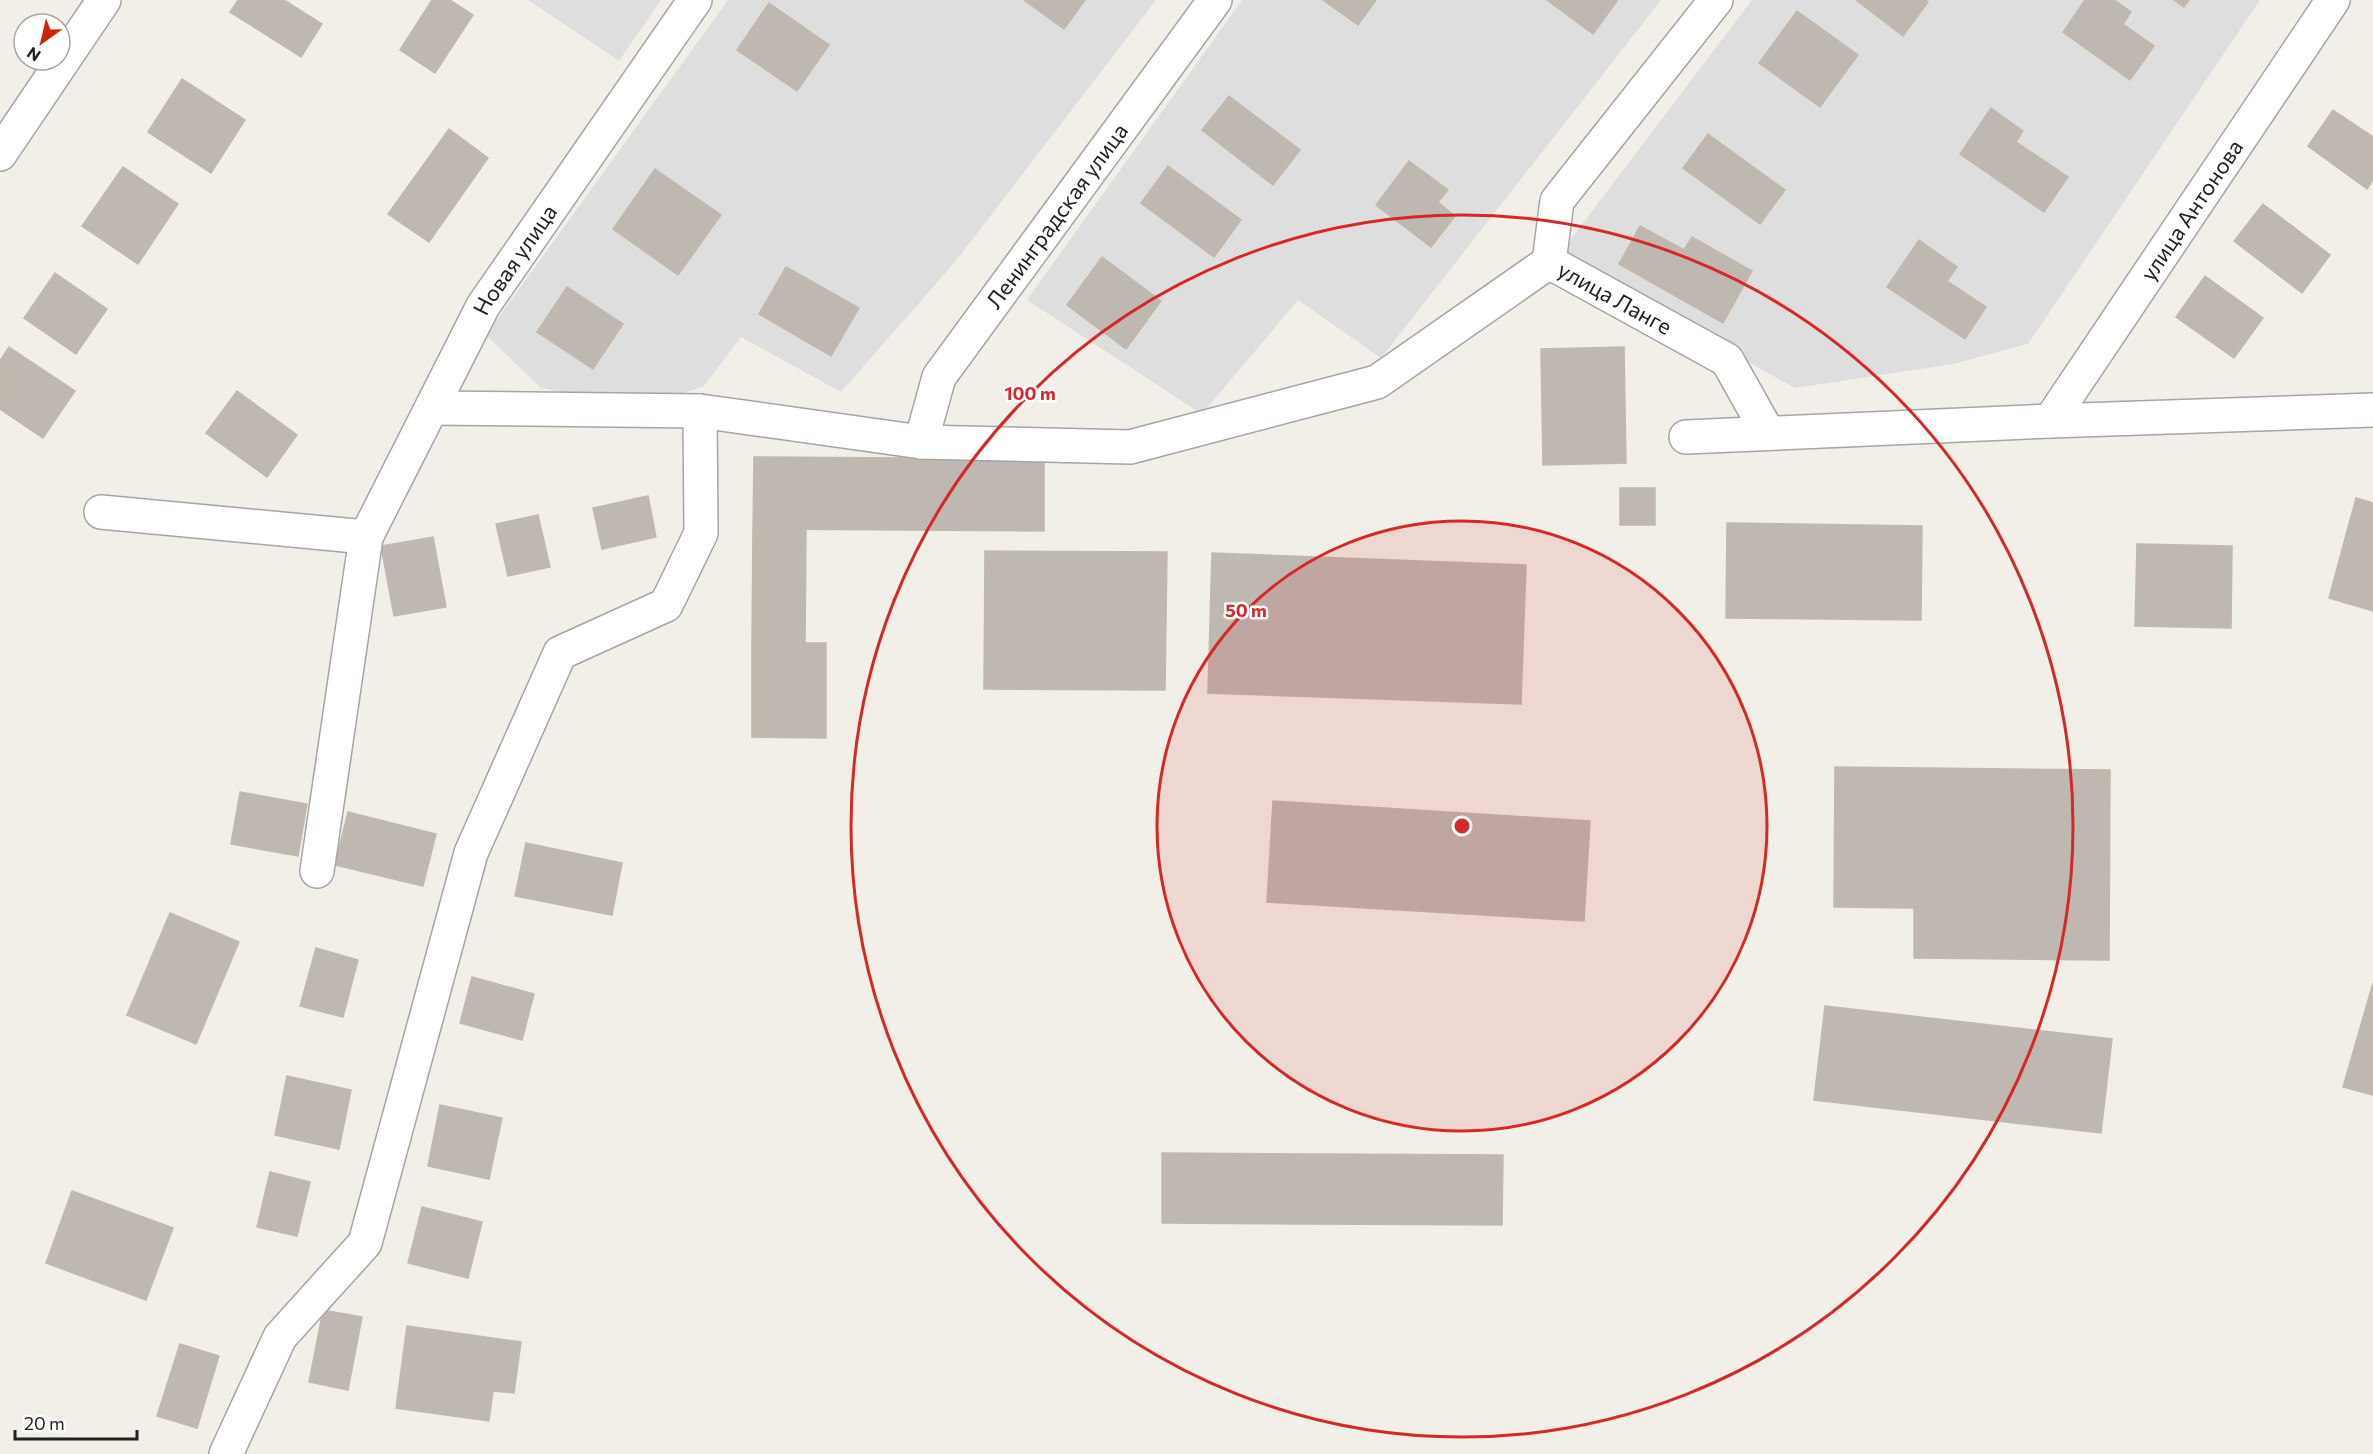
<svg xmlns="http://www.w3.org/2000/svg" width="2373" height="1454" font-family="Commissioner,sans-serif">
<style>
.residential{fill:#dfdede}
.building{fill:#beb8b1;stroke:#c2b9aa;stroke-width:1.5}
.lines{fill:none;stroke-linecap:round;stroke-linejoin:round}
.street-casing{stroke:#a5a5a5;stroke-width:36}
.street{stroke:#fff;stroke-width:33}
.ring{fill:none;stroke:#d62828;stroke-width:3}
.labels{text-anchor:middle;stroke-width:5;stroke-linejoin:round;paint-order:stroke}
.street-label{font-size:22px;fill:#212121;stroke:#fff}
.centre{fill:#d62828;stroke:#fff;stroke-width:3}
.ring-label{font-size:18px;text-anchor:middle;font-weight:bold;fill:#d62828;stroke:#fff;stroke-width:5;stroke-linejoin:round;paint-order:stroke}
</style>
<rect width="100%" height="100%" fill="#f1efe8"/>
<path class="residential" d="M528 0H661L619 61Z
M728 0H1156L955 262 841 392 741 337 704 386 646 407 541 388 486 335Z
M1242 0H1661L1381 358 1298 300 1202 414 1027 300Z
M1752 0H2260L2028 344 1953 364 1795 388 1558 256Z"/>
<path class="building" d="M238 0H284L322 24 301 57 230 12Z
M432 0H450L473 15 435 73 400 50Z
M1024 0H1085L1064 29Z
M1323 0H1376L1358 25Z
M1547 0H1616L1617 1 1593 34Z
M1856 0H1926L1928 2 1903 36Z
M2085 0H2114L2131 12 2123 24 2154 46 2130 80 2063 32Z
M2174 0H2189L2184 7Z
M769 3 829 45 797 91 737 50Z
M1797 11 1858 55 1820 107 1759 63Z
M182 79 245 120 211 173 148 132Z
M1229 96 1300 150 1273 185 1202 130Z
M1991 108 2023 131 2016 142 2068 177 2044 212 1960 154Z
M2333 110 2373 137V180L2367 189 2308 146Z
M449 129 488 158 429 242 388 214Z
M1708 134 1785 190 1760 224 1683 168Z
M1409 161 1448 190 1438 202 1455 216 1431 247 1376 205Z
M1168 166 1241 220 1214 257 1141 203Z
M123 167 178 204 138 264 82 226Z
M655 169 721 215 678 275 613 229Z
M2263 204 2330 255 2302 293 2234 241Z
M1640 226 1684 250 1692 237 1752 271 1723 323 1619 264Z
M1919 240 1957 267 1947 281 1986 307 1965 339 1887 287Z
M1102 257 1161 301 1126 349 1067 305Z
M786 267 859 308 831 356 759 314Z
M55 273 107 309 76 354 24 318Z
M2205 276 2263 318 2234 358 2176 317Z
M567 287 623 324 593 369 537 332Z
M9 347 75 391 43 438 0 409V361Z
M1624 347 1626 463 1543 465 1541 349Z
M237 391 297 435 267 477 206 433Z
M754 457 1044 459V531L753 529Z
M1620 488H1655V525H1620Z
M648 496 656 537 602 549 593 508Z
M2356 498 2373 503V611L2329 598Z
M538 515 550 567 508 576 496 524Z
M1727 523 1922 526 1921 620 1726 618Z
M753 529H806L805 643H752Z
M433 537 446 607 394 616 381 546Z
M2137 544 2232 546 2231 628 2135 626Z
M985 551 1167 552 1165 690 984 689Z
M1212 553 1526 565 1521 704 1208 693Z
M752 643H826V738L752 737Z
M1835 767 2110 770 2109 960 1914 958V908L1834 907Z
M240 792 307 804 298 856 231 844Z
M1273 801 1590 821 1584 921 1267 902Z
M348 812 436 834 423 886 335 865Z
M526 843 622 863 612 915 515 896Z
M170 913 239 942 196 1044 127 1015Z
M316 948 358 960 343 1017 300 1006Z
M472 977 534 994 522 1040 460 1023Z
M2373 983V1095L2343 1087Z
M1825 1006 2112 1039 2101 1133 1814 1100Z
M287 1076 351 1090 339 1149 275 1135Z
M440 1105 502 1118 489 1179 428 1166Z
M1162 1153 1503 1155 1502 1225 1162 1223Z
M270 1172 310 1182 297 1236 257 1227Z
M72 1191 173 1228 146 1300 46 1263Z
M422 1207 482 1222 468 1278 408 1263Z
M323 1310 362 1317 348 1390 309 1382Z
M407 1326 521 1342 514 1393 493 1391 489 1421 396 1408Z
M180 1344 219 1356 197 1428 157 1416Z"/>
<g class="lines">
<defs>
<g id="street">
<path id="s1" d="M1716 0 1557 201 1549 262 1727 360 1768 433"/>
<path d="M0 154 104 0"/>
<path d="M432 408 700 411 921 442 1130 447 1377 382 1549 262"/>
<path id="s2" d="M2050 421 2333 0"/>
<path d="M1686 437 2050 421 2373 410"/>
<path id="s3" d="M921 442 939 377 1215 0"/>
<path d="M101 512 366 537 317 871"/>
<path id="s4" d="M366 537 483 306 695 0"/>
<path d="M226 1454 280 1337 365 1243 471 853 560 653 666 605 701 533 700 411"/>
</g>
</defs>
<use href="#street" class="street-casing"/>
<use href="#street" class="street"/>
</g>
<circle cx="1462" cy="826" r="305" fill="#d62828" fill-opacity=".12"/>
<g class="ring">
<circle cx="1462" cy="826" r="305"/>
<circle cx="1462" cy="826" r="611"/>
</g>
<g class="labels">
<g class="street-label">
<text dy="8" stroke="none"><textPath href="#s2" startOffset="254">улица Антонова</textPath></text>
<text dy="8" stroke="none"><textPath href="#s3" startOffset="267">Ленинградская улица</textPath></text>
<text dy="8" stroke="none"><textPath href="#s4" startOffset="315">Новая улица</textPath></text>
<text dy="8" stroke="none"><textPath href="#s1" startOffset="393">улица Ланге</textPath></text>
</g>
</g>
<circle cx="1462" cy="826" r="9" class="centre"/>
<g class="ring-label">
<text x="1030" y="400">100 m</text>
<text x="1246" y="617">50 m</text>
</g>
<g transform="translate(42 42) rotate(214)"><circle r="28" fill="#ffffff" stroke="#a6a6a6" stroke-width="1.5"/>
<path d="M0-4.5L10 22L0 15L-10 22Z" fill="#cb2606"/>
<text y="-9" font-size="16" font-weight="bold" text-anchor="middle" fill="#212121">N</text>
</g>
<path d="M15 1430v9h122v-9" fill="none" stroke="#212121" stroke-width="3"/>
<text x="24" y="1430" font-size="18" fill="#212121" stroke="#ffffff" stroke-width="4.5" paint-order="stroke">20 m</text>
</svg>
